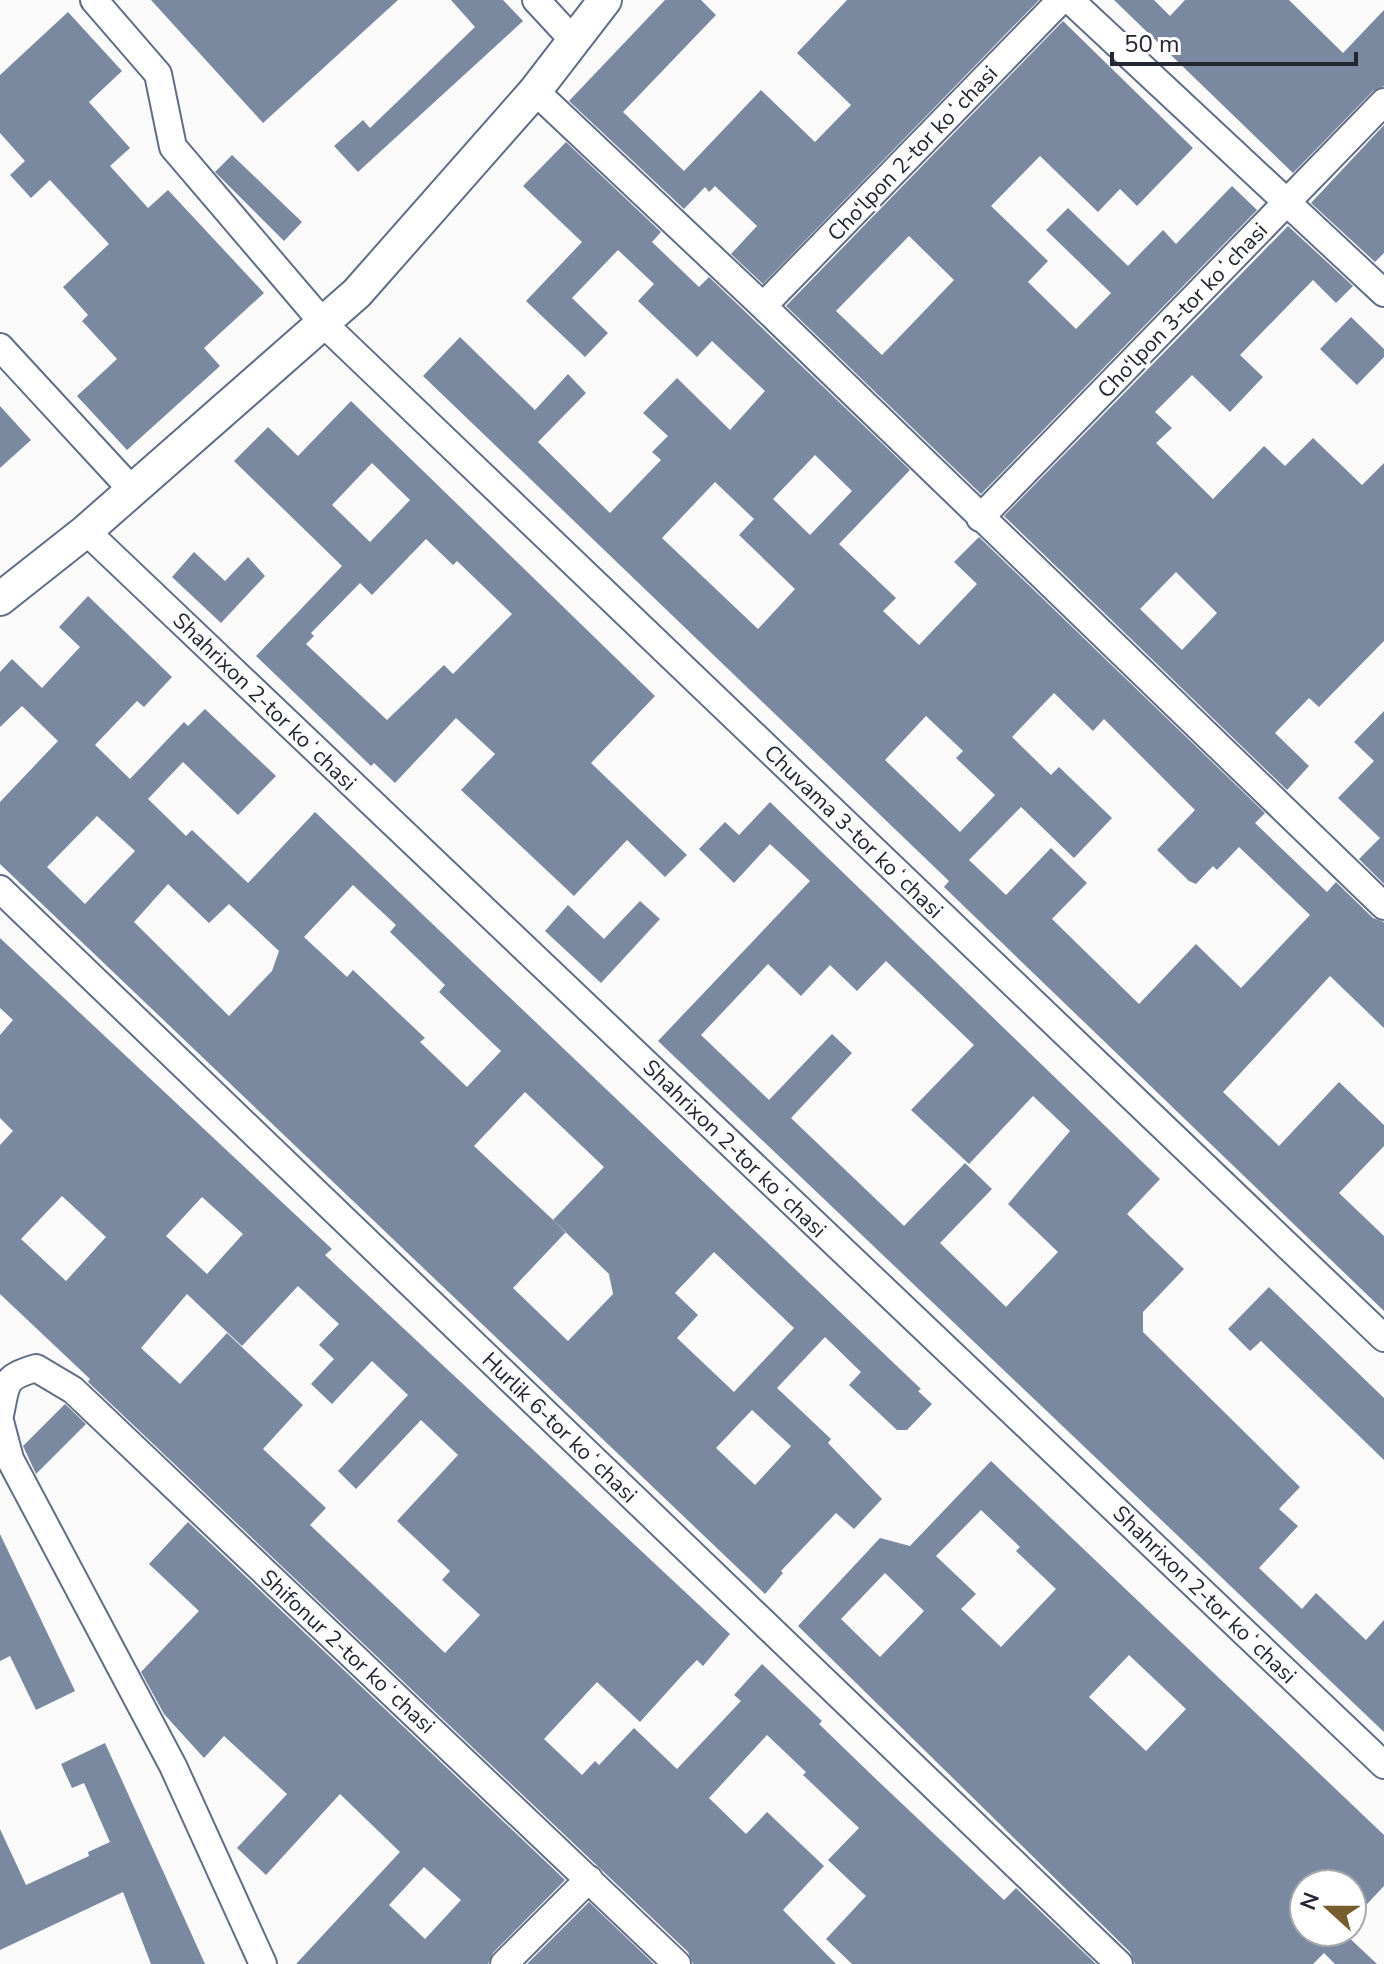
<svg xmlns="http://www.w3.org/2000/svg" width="1384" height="1964" font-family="'Nunito Sans',sans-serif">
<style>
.building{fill:#7b89a0;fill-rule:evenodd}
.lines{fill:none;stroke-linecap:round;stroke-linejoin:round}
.minor-casing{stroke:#616e85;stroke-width:30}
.tertiary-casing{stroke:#616e85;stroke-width:36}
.minor{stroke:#fff;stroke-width:26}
.tertiary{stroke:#fff;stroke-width:32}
.labels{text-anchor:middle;stroke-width:7;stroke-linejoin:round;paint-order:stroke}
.street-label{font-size:22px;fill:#222731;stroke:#fff}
</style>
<rect width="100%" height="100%" fill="#fafafa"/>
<path class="building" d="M151 0H398L263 123Z
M451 0H503L523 21 358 172 334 146 363 120 370 128 475 27Z
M665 0H701L716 15 623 112 684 171 761 90 815 142 851 105 797 53 847 0H1039L763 284 731 254 757 226 715 186 709 192 705 187 684 209 569 101Z
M1114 0H1154L1170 16 1185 0H1289L1343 53 1384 10V86L1373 91 1293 173Z
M68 12 122 71 89 102 130 148 110 166 148 208 168 190 264 293 204 348 220 366 127 450 77 396 117 359 82 321 88 315 63 287 109 244 50 180 31 198 10 175 25 161 0 133V75Z
M1063 21 1193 148 1137 206 1120 189 1098 212 1040 156 991 206 1048 261 1028 282 1076 329 1111 293 1046 230 1068 208 1128 266 1163 230 1176 244 1232 186 1257 210 981 494 786 306ZM909 236 954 280 882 355 836 311Z
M1384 125V253L1375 262 1311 203Z
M566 142 661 232 652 242 699 287 709 277 910 470 839 544 896 598 883 611 919 645 977 584 954 562 979 537 1265 813 1255 823 1327 892 1336 882 1373 918 1384 922V1028L1330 976 1223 1092 1279 1146 1339 1082 1384 1125V1146L1339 1193 1384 1236V1311L944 887 949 881 423 376 460 337 535 410 568 374 586 393 538 442 610 513 661 460 652 452 668 436 643 413 677 378 730 430 765 391 712 341 697 357 638 301 654 284 618 250 572 298 608 333 585 357 526 301 582 242 523 186ZM815 455 852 491 810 535 773 499ZM715 482 754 519 739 535 795 589 758 629 662 538ZM1054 693 1093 731 1104 719 1195 810 1157 850 1189 881 1196 884 1213 866 1217 870 1239 847 1310 915 1241 988 1196 944 1139 1004 1052 919 1087 883 1051 848 1006 895 969 860 1021 807 1074 858 1112 818 1059 767 1051 775 1012 737ZM926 716 963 751 956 758 995 795 960 832 885 760Z
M232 155 302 222 284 241 215 172Z
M1288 226 1353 286 1336 303 1313 280 1240 355 1263 377 1230 412 1192 375 1155 412 1172 428 1156 443 1213 499 1264 446 1285 466 1313 438 1362 485 1384 463V641L1319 707 1309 698 1275 733 1309 766 1287 790 1004 516ZM1176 572 1217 613 1182 650 1140 609Z
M1351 317 1384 349V357L1357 385 1320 349Z
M351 401 655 696 591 763 687 855 665 877 627 840 574 896 461 790 495 754 456 718 395 783 374 763 371 766 256 656 342 566 234 461 268 427 298 456ZM372 463 410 500 370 542 332 505ZM426 539 453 565 457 561 512 614 453 674 444 665 387 720 306 644 314 636 311 633 360 583 372 595Z
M0 406 31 440 0 468Z
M194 552 225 581 248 557 265 576 221 623 172 577Z
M88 596 172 677 144 707 137 701 95 745 130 779 184 722 188 726 205 709 276 776 238 815 183 762 148 799 186 836 192 830 248 883 315 812 921 1389 918 1391 932 1404 907 1430H897L849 1385 861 1372 825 1337 777 1388 831 1439 828 1443 882 1499 854 1529 836 1513 781 1571 783 1573 765 1594 0 864V802L58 741 22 706 0 727V672L12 659 42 688 80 647 59 627ZM97 816 135 851 85 904 47 867ZM168 884 209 923 229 904 279 951 272 971 229 1016 134 922ZM353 885 396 925 390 932 445 985 439 992 501 1051 467 1087 420 1042 425 1038 353 970 347 977 304 937ZM525 1092 604 1167 553 1220 609 1274 613 1294 568 1341 513 1288 566 1232 474 1146ZM714 1252 794 1328 734 1392 677 1338 698 1315 675 1293ZM752 1410 791 1446 755 1485 716 1448Z
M1384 711V884L1359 859 1380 838 1338 798 1374 761 1354 742Z
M770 802 1160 1179 1127 1214 1184 1269 1143 1312V1332L1300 1487 1279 1509 1298 1526 1259 1568 1302 1609 1316 1593 1366 1640 1384 1620V1732L658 1041 810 881 770 844 734 883 699 849 725 822 739 835ZM886 961 974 1045 911 1110 969 1164 1033 1096 1070 1131 1008 1204 1058 1252 1006 1307 940 1243 992 1189 965 1163 904 1226 791 1118 852 1053 832 1034 769 1100 701 1035 768 964 801 996 830 965 857 991Z
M640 901 660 919 601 983 545 931 568 905 604 939Z
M0 938 332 1249 325 1255 730 1634 703 1666 697 1660 687 1670 640 1722 597 1682 544 1739 582 1775 595 1761 599 1765 634 1728 677 1769 741 1701 734 1695 762 1664 822 1721 819 1724 878 1781 1004 1900 1016 1888 1096 1964H852L826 1939 866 1896 828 1860 859 1828 803 1775 806 1772 767 1735 709 1798 746 1834 767 1812 824 1866 783 1910 836 1964H693L688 1952 88 1382 90 1379 0 1294V1145L13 1131 0 1118V1035L13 1020 0 1008ZM62 1196 106 1237 66 1281 21 1239ZM202 1197 243 1234 207 1274 166 1236ZM298 1286 339 1324 319 1345 334 1359 311 1384 332 1404 372 1361 408 1395 338 1471 356 1489 421 1420 458 1455 397 1521 450 1571 442 1580 480 1615 445 1653 310 1525 326 1508 263 1449 303 1405 227 1333 180 1384 141 1348 187 1294 242 1346Z
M1269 1287 1384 1398V1460L1261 1341 1250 1351 1228 1329Z
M65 1404 86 1424 36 1474 23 1446Z
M991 1461 1384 1835V1886L1352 1920V1884H1304V1932H1343L1377 1964H1335L1324 1953 1313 1964H1135L1130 1952 798 1626 880 1538 910 1546ZM981 1510 1020 1547 1016 1551 1056 1589 1001 1647 961 1609 976 1594 936 1556ZM885 1573 924 1611 880 1657 841 1619ZM1129 1655 1186 1709 1146 1751 1089 1697Z
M188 1522 565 1880 493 1953 488 1964H296L400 1852 340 1794 266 1875 237 1848 287 1794 224 1736 204 1758 164 1714 141 1672 199 1611 149 1564ZM424 1867 461 1900 425 1939 389 1905Z
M0 1534 75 1691 36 1710 10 1656 0 1661Z
M105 1743 153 1849 205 1964H151L123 1892 0 1950V1829L26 1885 89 1856 88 1852 110 1842 84 1783 72 1788 61 1764Z
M589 1902 654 1964H527Z"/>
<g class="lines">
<defs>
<path id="minor" d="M94 0 158 74 173 147 325 325 1384 1338
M536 0 574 41
M1070 0 1384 293
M535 91 763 306 1384 906
M763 306 1061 0
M0 347 132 490
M980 518 1384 102
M86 531 1384 1765
M0 889 1119 1964
M0 1415C7 1382 3 1378 36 1368L73 1390 677 1964
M0 1421 10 1459 173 1766 263 1964
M504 1964 589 1879"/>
<path id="tertiary" d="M0 599 86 531 357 293 535 91 605 0"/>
</defs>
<use href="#minor" class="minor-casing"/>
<use href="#tertiary" class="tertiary-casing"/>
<use href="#minor" class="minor"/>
<use href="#tertiary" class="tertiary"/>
</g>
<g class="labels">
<g class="street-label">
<text transform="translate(912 153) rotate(-46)" y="8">Cho‘lpon 2-tor koʻchasi</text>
<text transform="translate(1182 310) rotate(-46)" y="8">Cho‘lpon 3-tor koʻchasi</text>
<text transform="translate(265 701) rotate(44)" y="8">Shahrixon 2-tor koʻchasi</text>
<text transform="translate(854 831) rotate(44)" y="8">Chuvama 3-tor koʻchasi</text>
<text transform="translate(735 1148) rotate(44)" y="8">Shahrixon 2-tor koʻchasi</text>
<text transform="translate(560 1427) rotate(44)" y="8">Hurlik 6-tor koʻchasi</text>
<text transform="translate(1205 1594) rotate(44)" y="8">Shahrixon 2-tor koʻchasi</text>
<text transform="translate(348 1651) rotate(43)" y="8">Shifonur 2-tor koʻchasi</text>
</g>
</g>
<g transform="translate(1328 1908) rotate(291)"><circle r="38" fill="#ffffff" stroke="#a7a9ad" stroke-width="2"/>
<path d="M0-6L14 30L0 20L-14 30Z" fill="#775e2f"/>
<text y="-12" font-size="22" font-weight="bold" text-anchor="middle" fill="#222731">N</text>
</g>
<path d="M1112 52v12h244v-12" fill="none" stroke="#222731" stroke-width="4"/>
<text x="1124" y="52" font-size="24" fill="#222731" stroke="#ffffff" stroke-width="6" paint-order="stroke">50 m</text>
</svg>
